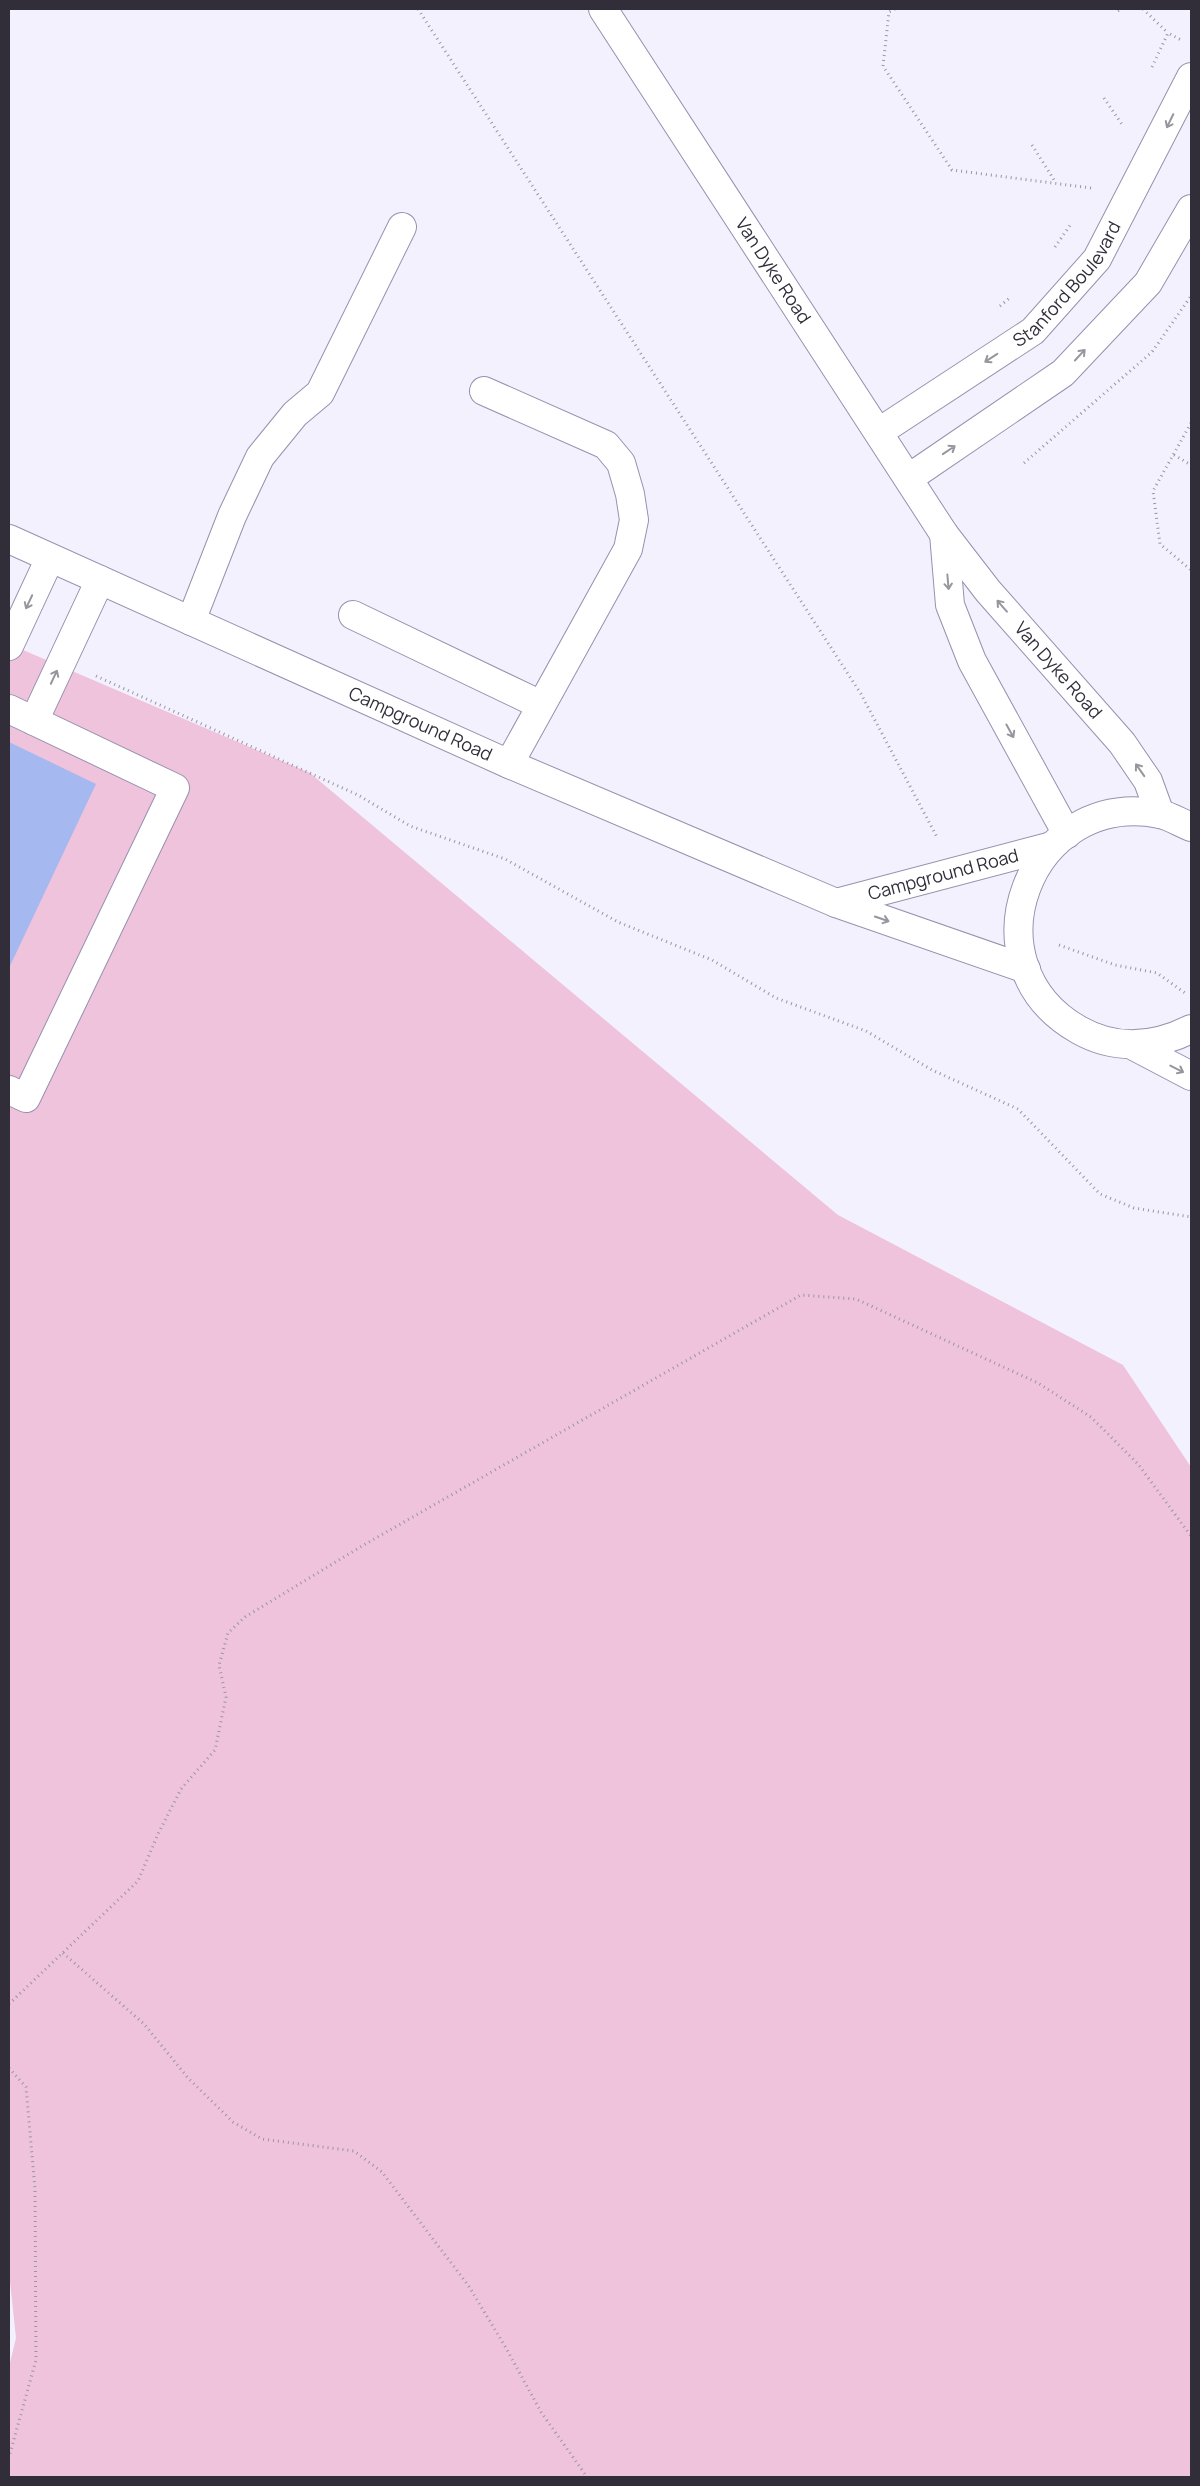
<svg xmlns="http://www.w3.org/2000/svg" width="1200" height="2486" font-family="Manrope,sans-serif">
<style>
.green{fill:#efc3dc}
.building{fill:#a5b8ef}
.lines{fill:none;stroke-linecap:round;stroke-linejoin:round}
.minor-casing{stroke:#9691ae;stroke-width:30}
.path{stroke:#9896a2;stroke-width:3;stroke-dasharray:1 4;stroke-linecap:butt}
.minor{stroke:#fff;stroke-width:28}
.oneway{stroke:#98969c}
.labels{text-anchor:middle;stroke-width:5;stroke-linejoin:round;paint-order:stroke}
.street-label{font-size:18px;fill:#312e3a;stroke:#fff}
</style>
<rect width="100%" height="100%" fill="#f3f1fe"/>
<path class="green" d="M9 644 310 773 838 1215 1123 1365 1191 1467V2477H9V2367L16 2338 9 2272Z"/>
<path class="building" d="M9 742 96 784 9 968Z"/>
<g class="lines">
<defs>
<g id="minor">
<path id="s1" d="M603 9 944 534 988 591 1122 743 1148 781 1160 814"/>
<path d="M484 391 606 445 621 463 630 494 634 520 628 549 509 764"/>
<path id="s2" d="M879 432 1033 331 1097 259 1191 77"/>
<path d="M909 478 1063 373 1148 283 1191 209"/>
<path d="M944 534 950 605 972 661 1067 834"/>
<path id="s3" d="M9 539 509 764 836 903 1026 969"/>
<path d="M353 615 541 705"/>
<path d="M191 621 232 516 260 457 295 414 320 393 402 227"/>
<path d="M9 646 50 558"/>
<path d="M9 709 175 788 26 1098 9 1090"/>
<path d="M34 721 100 580"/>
<path d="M1191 827C1181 823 1170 816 1160 814 1029 788 962 964 1079 1030 1116 1051 1155 1047 1191 1029"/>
<path id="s4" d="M836 903 1052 846"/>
<path d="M1132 1045 1191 1076"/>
</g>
</defs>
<use href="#minor" class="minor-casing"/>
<path class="path" d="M418 9 861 694 938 839
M895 9 889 12 883 66 952 170 1091 188
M1143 9 1168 33
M1118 11 1121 9
M1152 67 1168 33 1181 40
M1104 98 1123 126
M1032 145 1056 183
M1055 247 1071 224
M1000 306 1011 297
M1191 423 1153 491 1160 544 1191 570
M1174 455 1191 465
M1024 463 1152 352 1191 296
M96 676 358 795 410 826 505 859 618 922 712 960 776 998 866 1031 932 1070 1018 1109 1100 1194 1134 1208 1191 1217
M1059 945 1115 965 1157 973 1185 993
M63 1953 144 2024 188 2078 233 2122 262 2139 354 2151 382 2172 468 2285 506 2348 541 2412 587 2477
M9 2004 138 1881 158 1834 181 1789 215 1750 226 1697 219 1665 228 1633 245 1617 362 1546 801 1295 856 1299 1038 1383 1091 1417 1138 1464 1191 1536
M9 2068 26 2087 35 2189 36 2360 9 2457"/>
<use href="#minor" class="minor"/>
</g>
<defs><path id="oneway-shaft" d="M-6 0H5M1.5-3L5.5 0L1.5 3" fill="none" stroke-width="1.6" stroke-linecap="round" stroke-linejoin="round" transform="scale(1.25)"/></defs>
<g class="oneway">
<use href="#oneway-shaft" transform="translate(1170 121) rotate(116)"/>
<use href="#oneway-shaft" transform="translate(1080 355) rotate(-47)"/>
<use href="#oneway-shaft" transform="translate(991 358) rotate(147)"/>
<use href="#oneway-shaft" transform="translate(949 450) rotate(-34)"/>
<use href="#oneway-shaft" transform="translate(948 582) rotate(85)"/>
<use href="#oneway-shaft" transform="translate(29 602) rotate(115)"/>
<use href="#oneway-shaft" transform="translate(1002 606) rotate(-131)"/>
<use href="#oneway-shaft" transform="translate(54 677) rotate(-65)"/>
<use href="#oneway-shaft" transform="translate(1010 731) rotate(61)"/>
<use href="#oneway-shaft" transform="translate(1140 770) rotate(-125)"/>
<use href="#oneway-shaft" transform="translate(882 919) rotate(19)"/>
<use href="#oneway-shaft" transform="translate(1177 1069) rotate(27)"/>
</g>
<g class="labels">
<g class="street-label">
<text dy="6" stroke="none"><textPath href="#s1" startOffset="312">Van Dyke Road</textPath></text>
<text dy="6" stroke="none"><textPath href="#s2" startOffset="242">Stanford Boulevard</textPath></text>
<text dy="6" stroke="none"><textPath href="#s1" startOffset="804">Van Dyke Road</textPath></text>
<text dy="6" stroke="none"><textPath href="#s3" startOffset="451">Campground Road</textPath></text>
<text dy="6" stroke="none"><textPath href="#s4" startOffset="111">Campground Road</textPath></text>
</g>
</g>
<rect width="1200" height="2486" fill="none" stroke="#312e3a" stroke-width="20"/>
</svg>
